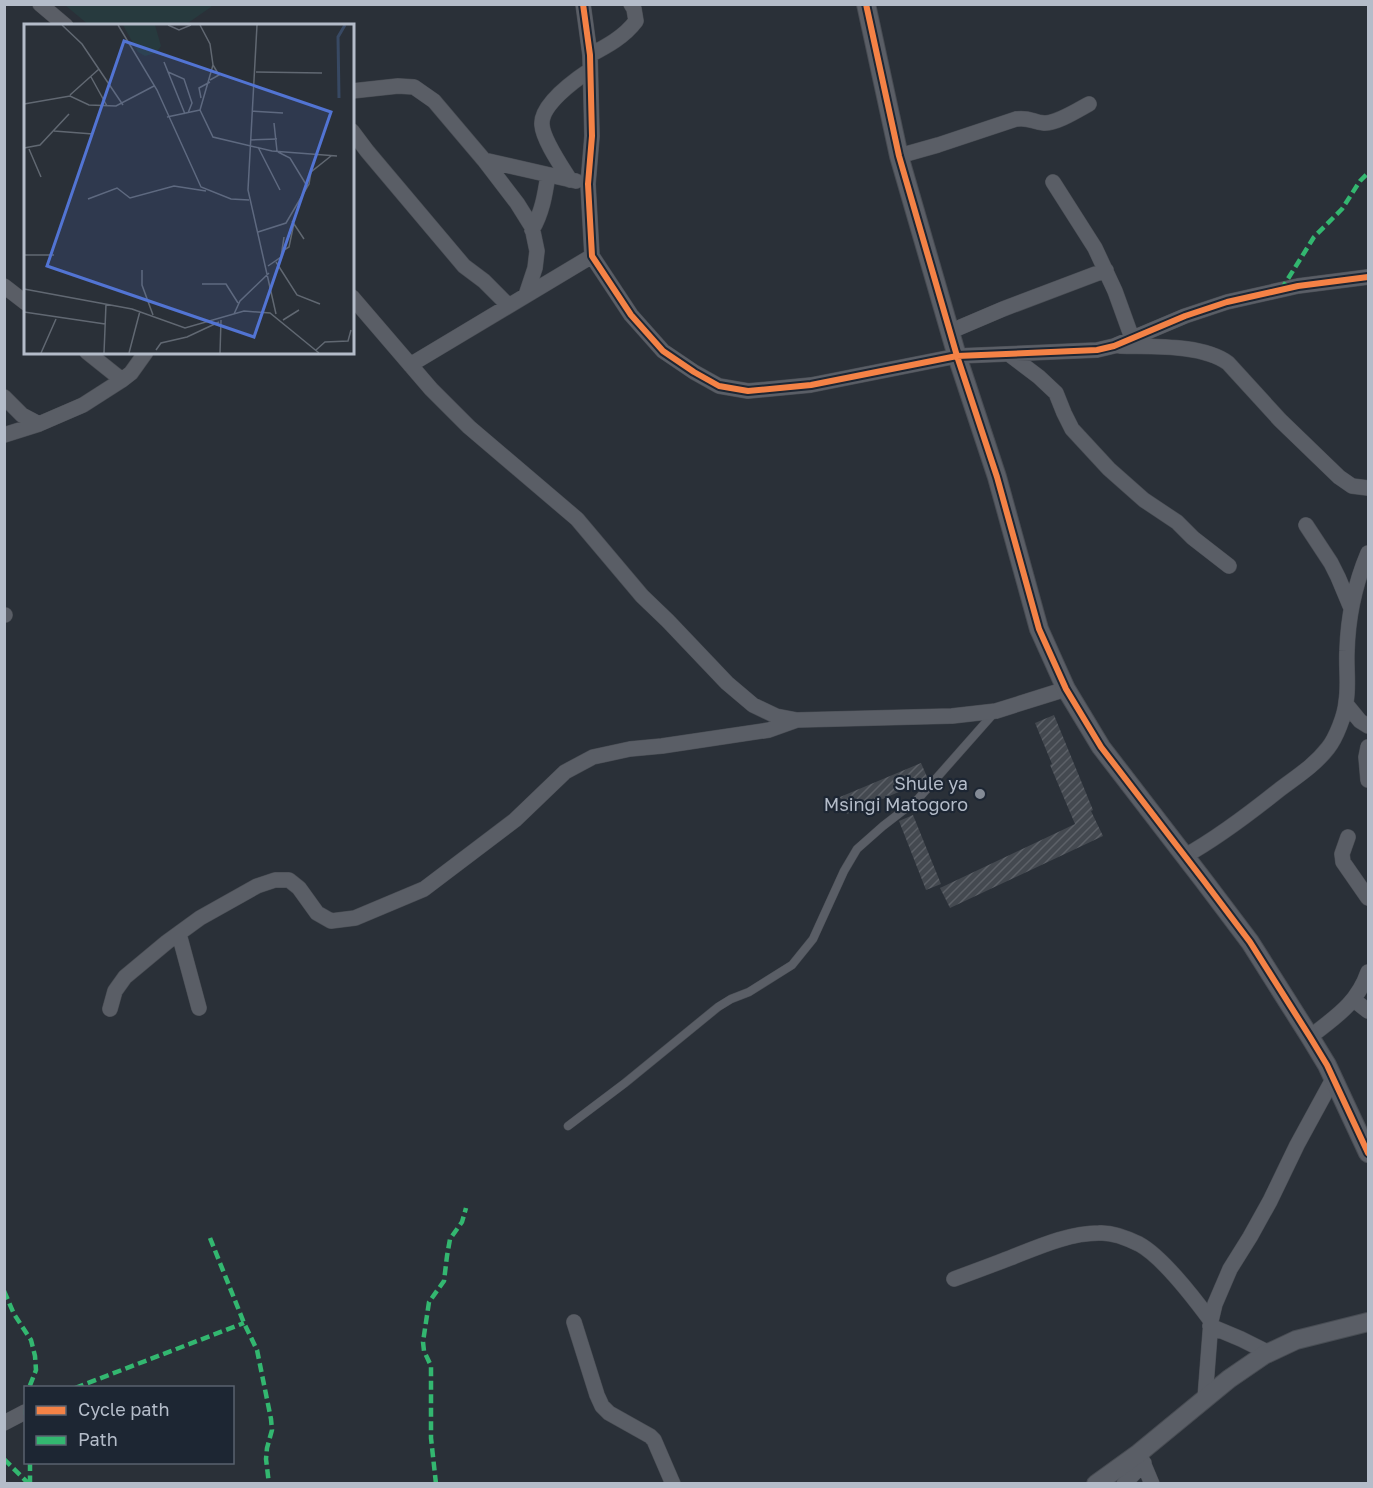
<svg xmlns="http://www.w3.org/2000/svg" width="1373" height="1488" font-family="'Golos Text',sans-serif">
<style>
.grass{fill:#273a3e}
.building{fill:url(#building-hatch)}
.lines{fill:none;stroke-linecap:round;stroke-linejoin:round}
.service-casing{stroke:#484c53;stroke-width:9}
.minor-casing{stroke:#484c53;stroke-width:16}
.tertiary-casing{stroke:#484c53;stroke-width:20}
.service{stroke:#5a5e66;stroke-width:8}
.minor{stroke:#5a5e66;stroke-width:15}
.tertiary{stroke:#5a5e66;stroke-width:18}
.quiet{stroke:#33b770;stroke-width:4.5;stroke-dasharray:9 4.5;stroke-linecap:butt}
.cycleway-casing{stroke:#1d2633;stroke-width:10}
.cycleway{stroke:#f48246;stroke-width:6}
.poi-dot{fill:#848b96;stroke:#1d2633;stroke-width:2}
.labels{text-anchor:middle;stroke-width:4.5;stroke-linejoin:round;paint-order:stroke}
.poi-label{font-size:18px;fill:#b4bcc9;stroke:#1d2633;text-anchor:end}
.inset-river{fill:none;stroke:#384963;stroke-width:3}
.inset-road{fill:none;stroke:#616872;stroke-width:1.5}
.view{fill:#5274d3;fill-opacity:0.15;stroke:#5274d3;stroke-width:3}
.inset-edge{fill:none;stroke:#b4bcc9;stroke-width:3}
</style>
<defs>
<pattern id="building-hatch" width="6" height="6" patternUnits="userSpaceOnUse" patternTransform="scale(1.5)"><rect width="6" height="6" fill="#444950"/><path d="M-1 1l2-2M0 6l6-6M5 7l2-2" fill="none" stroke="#5d6168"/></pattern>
</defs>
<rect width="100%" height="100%" fill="#2a3038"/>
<path class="grass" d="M65 5H212L211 7 185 25 90 26Z"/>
<path class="building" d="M1054 715 1093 810 1091 811 1103 836 950 908 940 888 1075 824 1050 765 1052 764 1035 723Z
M921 763 928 779 927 780 847 814 840 797Z
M913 815 941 884 926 890 899 821Z"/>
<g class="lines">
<defs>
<path id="service" d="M568 1126 625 1083 718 1007 731 999 749 992 792 965 813 939 844 871 857 849 883 826 918 799 994 713"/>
<path id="minor" d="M40 4 66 26
M583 4 590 55 592 136 588 184 592 256 631 315 663 351 694 372 719 386 748 391 811 385 957 356 1097 350 1114 346 1185 316 1227 302 1298 286 1368 277
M590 55C607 46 624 37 636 21L634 9 631 4
M352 91 398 86 414 87 434 101 484 160 517 203 532 227 537 251 535 268 526 295
M352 131 367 151 464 266 484 281 508 305
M899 156 938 145 1016 119C1030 117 1032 122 1044 123 1056 124 1078 110 1089 104
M484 160 576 181
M570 180C562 167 543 140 542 125 540 105 575 80 590 70
M1053 182 1095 248 1115 291 1132 338
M532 230C542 213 545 195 548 175
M4 286 26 303
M352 297 431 389 469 427 577 519 642 596 668 621 727 683 753 705 776 716 797 720 952 716 996 711 1066 689
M949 332 1003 309 1106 270
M1120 346C1152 347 1202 344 1228 363L1280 420 1339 477 1352 486 1368 488
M87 352 122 380
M1010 355 1039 377 1056 393 1064 413 1072 429 1109 469 1144 500 1177 522 1193 538 1229 566
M410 365 592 256
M4 397 22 415 39 424
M4 435 39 424 83 405 122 380 131 373 146 352
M1306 525 1331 563 1338 577 1351 608
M4 615H5
M1346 704 1360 721 1368 726
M1368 747 1366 757 1368 780
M1348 837 1342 854 1343 862 1368 898
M1185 856C1219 837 1249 814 1279 790 1296 777 1314 766 1328 748 1336 738 1345 715 1346 702 1349 685 1346 668 1347 651 1348 616 1354 586 1368 553
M179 934 199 1008
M1354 1000 1368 1011
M110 1009 115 991 125 977 167 942 200 918 257 886 275 880H289L299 888 317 913 331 921 355 918 424 889 515 820 565 772 593 757 630 749 662 746 769 730 797 720
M1310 1037C1335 1017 1357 1004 1368 972
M954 1279C973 1272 992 1265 1010 1258 1038 1247 1069 1233 1099 1233 1112 1232 1127 1238 1139 1244 1163 1257 1194 1298 1211 1321
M574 1322 597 1395 602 1406 609 1413 650 1436 654 1440 673 1484
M1210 1326 1241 1339 1269 1353
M1205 1398 1211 1321 1215 1304 1230 1269 1250 1237 1270 1201 1297 1145 1333 1079
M4 1423 25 1412
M1139 1453 1152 1484
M1124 1484 1144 1463"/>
<path id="tertiary" d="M866 4 899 156 957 356 997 477 1039 629 1066 689 1101 747 1204 881 1250 942 1310 1037 1327 1065 1368 1153
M1096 1484 1139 1453 1229 1379 1264 1355 1296 1340 1368 1322"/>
</defs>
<use href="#service" class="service-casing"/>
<use href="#minor" class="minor-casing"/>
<use href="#tertiary" class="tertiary-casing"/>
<use href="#service" class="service"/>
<use href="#minor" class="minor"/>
<use href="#tertiary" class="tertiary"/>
<path class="quiet" d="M1281 290 1314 237 1342 209 1360 181 1368 173
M210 1238 244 1323 257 1350 271 1419 272 1430 267 1448 266 1459 269 1484
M4 1291 14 1314 31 1340 35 1356 36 1370 29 1388
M75 1388 244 1323
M26 1409V1415
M4 1459 29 1484
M30 1462V1484
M436 1484 431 1438V1366L424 1351 423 1342 429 1302 444 1281 447 1256 450 1239 462 1222 466 1208"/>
<defs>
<path id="cycleway" d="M583 4 590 55 592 136 588 184 592 256 631 315 663 351 694 372 719 386 748 391 811 385 957 356 1097 350 1114 346 1185 316 1227 302 1298 286 1368 277
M866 4 899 156 957 356 997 477 1039 629 1066 689 1101 747 1204 881 1250 942 1310 1037 1327 1065 1368 1153"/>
</defs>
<use href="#cycleway" class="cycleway-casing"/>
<use href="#cycleway" class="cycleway"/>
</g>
<circle class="poi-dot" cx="980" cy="794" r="6"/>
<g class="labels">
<g class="poi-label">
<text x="968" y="790">Shule ya<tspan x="968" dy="21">Msingi Matogoro</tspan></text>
</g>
</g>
<g transform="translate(24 24)">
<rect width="330" height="330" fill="#2a3038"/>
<path d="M99 1H131L137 22 132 29 121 32 114 28Z" fill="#273a3e"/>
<path class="inset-river" d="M315 74 314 13 321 1"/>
<path class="inset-road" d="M38 1 58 20 99 81M94 1 133 66 177 163 207 175 225 176M144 1 155 6 167 1M176 1 186 20 189 41 176 86 189 113 248 127 313 132M233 1 224 166 252 290M140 38 161 90M144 48 160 55 168 79 164 89M232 48 298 49M67 53 83 82M186 56 195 51 189 41M46 71 75 45M177 74 175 64 186 58M0 80 46 72 65 81 92 82 130 62M228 87 259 89M143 93 176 86M250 99 253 127M30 107 69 110M226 116 253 115M234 123 256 166M0 124 16 121 45 90M5 125 17 153M254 128 266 134 283 162M64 175 93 164 106 174 150 162 182 167M268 197 280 215M234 208 262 199 285 160 287 148 307 132M260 226 265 223 270 199M0 231H30M252 238 273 271 296 280M244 242 257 233 260 213M118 246V261L129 291M178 260H202L214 279M0 265 108 285 161 304 220 287 246 289 295 329M0 288 81 300M210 290 216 277 245 249M259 296 275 286M132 326 137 319 163 313 195 298M292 326 301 318 324 317 327 306M17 329 32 295M80 329 82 280M105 329 116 287M196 329 197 296"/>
<path class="view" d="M100 17 307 88 230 313 23 242Z"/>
<rect width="330" height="330" class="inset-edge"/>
</g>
<rect width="1373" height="1488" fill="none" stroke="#b4bcc9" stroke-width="12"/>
<rect x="24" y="1386" width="210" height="78" fill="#1d2633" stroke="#59626f" stroke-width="1.5"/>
<rect x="36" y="1406" width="30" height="9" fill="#f48246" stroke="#59626f" stroke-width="1.5"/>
<text x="78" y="1416" font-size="18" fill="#b4bcc9">Cycle path</text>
<rect x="36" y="1436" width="30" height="9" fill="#33b770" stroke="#59626f" stroke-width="1.5"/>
<text x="78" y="1446" font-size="18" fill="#b4bcc9">Path</text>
</svg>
